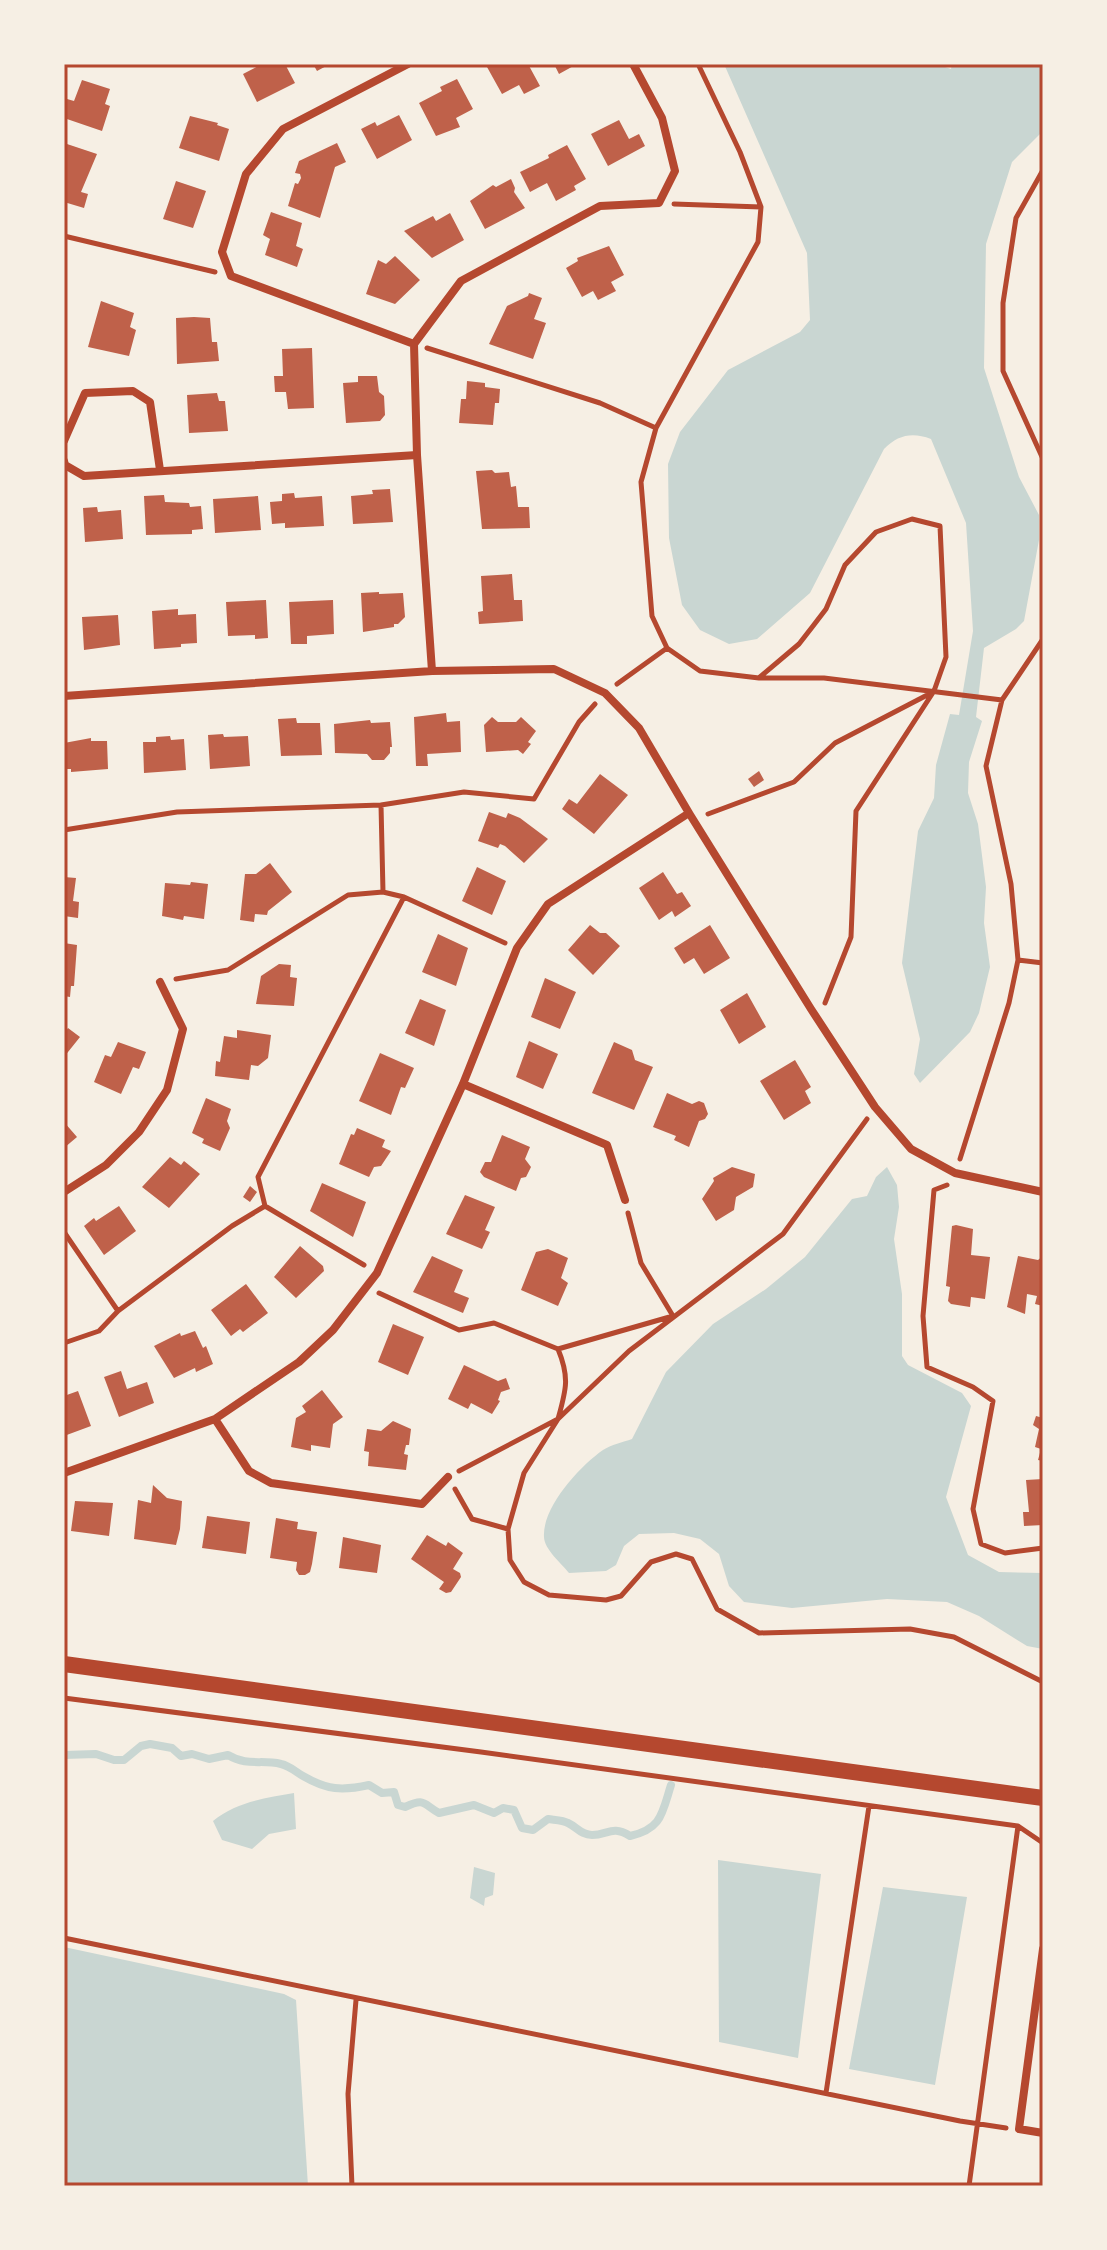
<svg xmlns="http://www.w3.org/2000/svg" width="1107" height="2250" font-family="Mulish,sans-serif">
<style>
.water{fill:#c9d6d2}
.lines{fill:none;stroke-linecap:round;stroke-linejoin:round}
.stream{stroke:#c9d6d2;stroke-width:8}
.building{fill:#bf614a}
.path{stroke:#b5482f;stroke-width:5}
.minor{stroke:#b5482f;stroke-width:8}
.secondary{stroke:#b5482f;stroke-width:16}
.neatline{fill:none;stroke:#b5482f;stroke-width:3}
</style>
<rect width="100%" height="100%" fill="#f6efe4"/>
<path class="water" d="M724 64H936L951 69 952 64H1043V131L1012 162 986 244 984 368 1019 477 1039 515V540L1024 621 1016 629 984 648 976 717 982 721 969 762 968 793 978 824 986 887 984 923 990 967 979 1013 970 1032 920 1083 914 1074 920 1039 902 963 918 831 934 798 936 765 950 714 959 715 973 631 966 523 931 439C912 432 898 435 884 449L810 593 757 639 729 644 700 630 682 605 669 538 668 464 680 432 728 370 800 332 810 320 807 253Z
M887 1167 897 1185 899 1207 894 1239 902 1294V1356L908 1365 962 1393 971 1406 946 1497 968 1555 999 1572 1043 1573V1649L1027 1646 979 1616 947 1602 887 1599 792 1608 744 1602 729 1586 719 1554 700 1539 674 1533 639 1534 624 1546 616 1565 606 1571 569 1573C562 1564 544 1549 544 1537 542 1507 580 1466 603 1450 611 1445 623 1442 632 1439L666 1372 713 1324 766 1289 805 1257 852 1199 867 1196 876 1177Z
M294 1793 296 1829 269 1834 252 1849 222 1840 213 1821C236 1802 265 1798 294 1793Z
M718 1860 821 1874 798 2058 719 2042Z
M474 1867 495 1873 493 1895 485 1898 484 1906 470 1898Z
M883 1887 967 1897 935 2085 849 2069Z
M64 1947 284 1994 296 2000 308 2186H64Z"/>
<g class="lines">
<path class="stream" d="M64 1755 96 1754 114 1760H124L141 1746 150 1744 172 1748 181 1756 192 1754 209 1759 228 1755C248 1767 261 1759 281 1764 290 1766 296 1772 303 1776 327 1790 342 1791 369 1785L382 1793 394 1792 398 1805 405 1807C425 1798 422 1803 439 1813L474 1805 494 1813 503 1808 514 1810 522 1828 533 1830 548 1819C554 1820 563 1820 568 1823 577 1827 581 1835 592 1835 608 1835 612 1825 630 1836 662 1829 662 1813 671 1785"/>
</g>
<path class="building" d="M262 64H285L295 83 257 102 243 74Z
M313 64H330L317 71Z
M493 64H528L540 86 524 94 519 85 502 94 487 67Z
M554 64H577L559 74Z
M457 79 473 109 456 118 460 127 436 136 419 103 442 91 440 87Z
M82 80 110 89 105 104 110 106 102 131 64 118 67 99 74 101Z
M399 115 412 140 377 159 361 129 375 122 377 126Z
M190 116 218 123 217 125 229 129 219 161 179 148Z
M619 120 629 139 639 134 645 146 608 166 591 134Z
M64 143 97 154 81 192 88 194 84 208 64 202Z
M337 143 346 162 335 167 320 218 288 206 295 183 298 184 301 178 300 174 295 173 299 161Z
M567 145 586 179 574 186 576 190 556 201 547 183 530 192 520 172 549 158 548 155Z
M511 179 515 188 514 192 525 208 485 229 470 201 493 185 496 187Z
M176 181 206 191 193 228 163 219Z
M271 212 302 223 296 246 303 249 297 267 265 255 270 239 263 235Z
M450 213 464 240 432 258 404 231 433 216 436 221Z
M609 246 624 275 611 282 616 291 598 300 593 291 582 297 566 268 578 261 577 258Z
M395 256 420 280 395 304 366 294 378 260 386 264Z
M529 293 542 298 534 319 546 323 533 359 489 344 507 306 528 296Z
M101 301 134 313 130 327 136 330 129 356 88 347Z
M194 317 210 318 212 342H217L219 361 177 364 176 318Z
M312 348 314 408 288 409 286 392H275L274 376H283L282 349Z
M358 376H377L379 392 384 396 385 415 380 421 346 423 343 383 358 382Z
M467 381 485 383V387L500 389 499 403H495L493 425 459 423 461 399H466Z
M217 393 219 401H225L228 431 189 433 187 395Z
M492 470 495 473 509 472 511 487 516 486 518 507H529L530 528 482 529 476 471Z
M390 489 393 522 353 524 351 496 373 494 372 490Z
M294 493 295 498 322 496 324 526 285 528V523L272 524 270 502 282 501V494Z
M164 495 165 502 189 503 190 507 201 506 203 529 192 530V534L146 535 144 496Z
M258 496 261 530 215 533 213 499Z
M97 507 98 512 121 510 123 539 85 542 83 508Z
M512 574 514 600H522L523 621 479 624 478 612 483 611 481 576Z
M379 592V594L403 593 405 617 398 624H394V627L363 632 361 593Z
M266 600 268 638 255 639V635L228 636 226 602Z
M333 600 334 634 307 636V644H291L289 602Z
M178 609V615L196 614 197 643 181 644V647L154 649 152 611Z
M118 615 120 645 84 650 82 617Z
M446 713 447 722 460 721 461 752 427 754 428 766H416L414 717Z
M492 717 498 722H516L521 717 536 731 528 742 531 744 523 754 518 750 486 752 484 725Z
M296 718 297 723H320L322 755 281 756 278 719Z
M370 720 371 723 390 722 392 747H390V753L384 760H372L367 754 335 753 334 724Z
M223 734 224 737 248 736 250 766 210 769 208 735Z
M170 736 171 740 184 739 186 770 144 773 143 742H156V737Z
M91 738V741H107L108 769 71 772V769H64V743Z
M759 771 764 780 754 787 748 779Z
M600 774 628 795 594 834 562 809 569 799 577 804Z
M489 812 506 818 508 813 520 818 548 839 524 863 505 846 500 844 498 848 478 841Z
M270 863 292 892 268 911 267 915 255 914 254 922 240 920 245 874H256Z
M477 867 506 881 492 915 462 901Z
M663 872 677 894 682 892 691 906 675 917 672 911 659 920 639 888Z
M64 877 76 878 73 901 79 902 78 918 64 916Z
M191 882 208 884 204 919 184 916 183 920 162 916 165 883 190 885Z
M590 925 600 933H606L620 946 593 975 568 950Z
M710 925 730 958 704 974 694 958 684 964 674 948Z
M438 934 468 948 456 986 422 972Z
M64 943 77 945 74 986H71L70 997 64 996Z
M279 964 291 965 290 977 297 978 294 1006 256 1004 261 976Z
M545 978 576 992 560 1029 531 1017Z
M747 993 766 1027 739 1044 720 1010Z
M420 999 446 1010 434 1046 405 1033Z
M68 1028 80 1037 64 1057V1034Z
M237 1030 271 1035 268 1058 258 1066 251 1065 249 1080 215 1076 216 1061 220 1062 224 1036 237 1038Z
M529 1041 558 1054 543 1089 516 1077Z
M118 1042 146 1052 139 1069 133 1067 121 1094 94 1082 105 1055 111 1057Z
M614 1042 632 1050 635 1060 653 1067 634 1110 592 1093Z
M380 1053 414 1068 405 1088 401 1087 391 1115 359 1101Z
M795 1060 811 1087 805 1091 811 1103 784 1120 760 1081Z
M667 1093 692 1104 699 1101 704 1103 708 1114 705 1119 699 1121 689 1147 674 1140 676 1136 653 1127Z
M206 1098 231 1109 227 1121 230 1128 220 1151 202 1143 204 1139 192 1133Z
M64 1122 77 1137 64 1148Z
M357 1128 385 1140 382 1147 391 1151 381 1166 374 1167 369 1177 339 1164 351 1134 354 1135Z
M502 1135 530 1147 525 1159 531 1167 526 1177 521 1178 516 1191 484 1177 480 1172 485 1162H491Z
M170 1157 181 1165 184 1161 200 1174 169 1208 142 1187Z
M732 1167 755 1174 753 1187 736 1197 734 1210 716 1221 702 1199 714 1181 713 1178Z
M322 1183 366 1202 353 1237 310 1211Z
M250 1186 257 1192 250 1202 243 1197Z
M465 1195 495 1207 485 1230 490 1232 482 1249 446 1234Z
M119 1206 136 1231 104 1255 84 1226 94 1218 96 1221Z
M956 1225 973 1229 971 1255 990 1257 985 1299 971 1297 970 1307 951 1304 948 1301 950 1287 946 1286 952 1226Z
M300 1246 323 1266 324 1271 296 1298 274 1277Z
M548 1249 568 1258 561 1278 568 1283 558 1306 521 1290 536 1252Z
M432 1256 463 1270 454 1292 469 1298 463 1313 413 1292Z
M1018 1256 1038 1260 1043 1256V1306L1035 1304 1037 1296 1027 1294 1025 1314 1007 1307Z
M246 1284 268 1313 243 1332 240 1329 231 1336 211 1310Z
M393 1324 424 1337 408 1375 378 1362Z
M195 1331 203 1348 206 1346 213 1364 196 1372 195 1368 174 1378 154 1346 180 1333 181 1336Z
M464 1365 498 1381 506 1378 510 1389 501 1392 498 1400 500 1401 492 1414 471 1403 468 1409 448 1399Z
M121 1371 127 1389 147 1382 154 1403 119 1417 104 1377Z
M322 1390 343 1417 333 1424 330 1448 311 1445V1451L291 1447 296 1418 306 1412 302 1406Z
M78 1391 91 1426 64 1436V1396Z
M1036 1416 1043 1418V1461L1038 1460 1041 1449 1035 1447 1039 1429 1033 1425Z
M393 1421 411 1429 409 1445H406L404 1454 408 1455 406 1470 368 1466 369 1452 364 1451 367 1429 381 1431Z
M1043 1479V1525L1024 1526 1023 1512H1029L1026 1480Z
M153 1485 167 1498 182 1501 180 1529 176 1545 134 1539 138 1500 151 1503Z
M75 1501 113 1503 109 1536 71 1531Z
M207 1516 250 1522 246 1554 202 1548Z
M276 1518 298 1522 297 1529 317 1532 312 1564 310 1572 305 1575H299L296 1570 297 1562 270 1558Z
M427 1535 446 1546 448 1542 463 1553 453 1569 460 1573 461 1577 451 1592 446 1593 439 1589 444 1582 411 1559Z
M343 1537 381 1545 377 1573 339 1568Z"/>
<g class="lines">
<path class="path" d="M698 64 740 152 761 207 758 242 656 428 641 482 652 616 667 648 700 671 759 678H824L1002 700
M1043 170 1016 218 1003 303V371L1043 459
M674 204 761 207
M64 236 215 272
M427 348 600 403 656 428
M760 677 799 644 813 626 826 609 845 565 876 532 912 519 940 526 946 657 934 691 856 811 851 937 825 1003
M617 684 667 648
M708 814 794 782 835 743 933 692
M64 830 177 812 381 805
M383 892 381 805 464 792 534 799 579 722 595 704
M404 897 505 943
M1018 960 1043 963
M176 979 228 970 348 895 383 892 404 897 258 1177 265 1206 364 1265
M867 1119 783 1234 629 1351 558 1419 524 1473 508 1529 510 1560 524 1582 549 1595 606 1600 621 1596 651 1562 676 1554 692 1559 717 1609 759 1633 910 1629 954 1637 1043 1682
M960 1159 1009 1003 1018 960 1011 884 986 766 1002 700 1043 639
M947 1185 934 1190 923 1316 927 1367 973 1387 993 1401 973 1509 981 1544 1005 1553 1043 1548
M64 1232 118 1311
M379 1293 459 1330 494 1323 558 1349C570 1378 566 1390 558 1419L459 1471
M64 1343 99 1331 118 1311 232 1226 265 1206
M558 1349 673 1316 641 1263 628 1213
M455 1489 472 1519 508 1529
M64 1698 481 1752 1018 1826 1043 1843
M64 1938 960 2121 1006 2128
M826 2093 869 1806
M352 2186 348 2094 356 2000
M969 2186 1018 1826"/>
<path class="minor" d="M408 64 283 129 246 174 222 252 231 276 414 344
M64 441 85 393 133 391 150 402 160 470
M64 461 65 465 84 476 417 455
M432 671 417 455 414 344 461 281 600 206 659 203 675 171 662 118 633 64
M64 696 432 671 554 669 605 693 639 728 689 813 811 1009 875 1107 911 1149 955 1173 1043 1192
M463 1084 607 1145 625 1200
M64 1192 106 1165 139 1132 167 1090 183 1029 160 982
M215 1419 249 1471 271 1483 422 1504 448 1477
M64 1473 215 1419 299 1362 333 1330 377 1273 463 1084 517 948 548 904 689 813
M1043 1949 1019 2129 1043 2133"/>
<path class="secondary" d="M64 1664 1043 1798"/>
</g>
<rect width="1107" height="2250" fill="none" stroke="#f6efe4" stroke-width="132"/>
<rect x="66" y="66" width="975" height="2118" class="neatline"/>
</svg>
